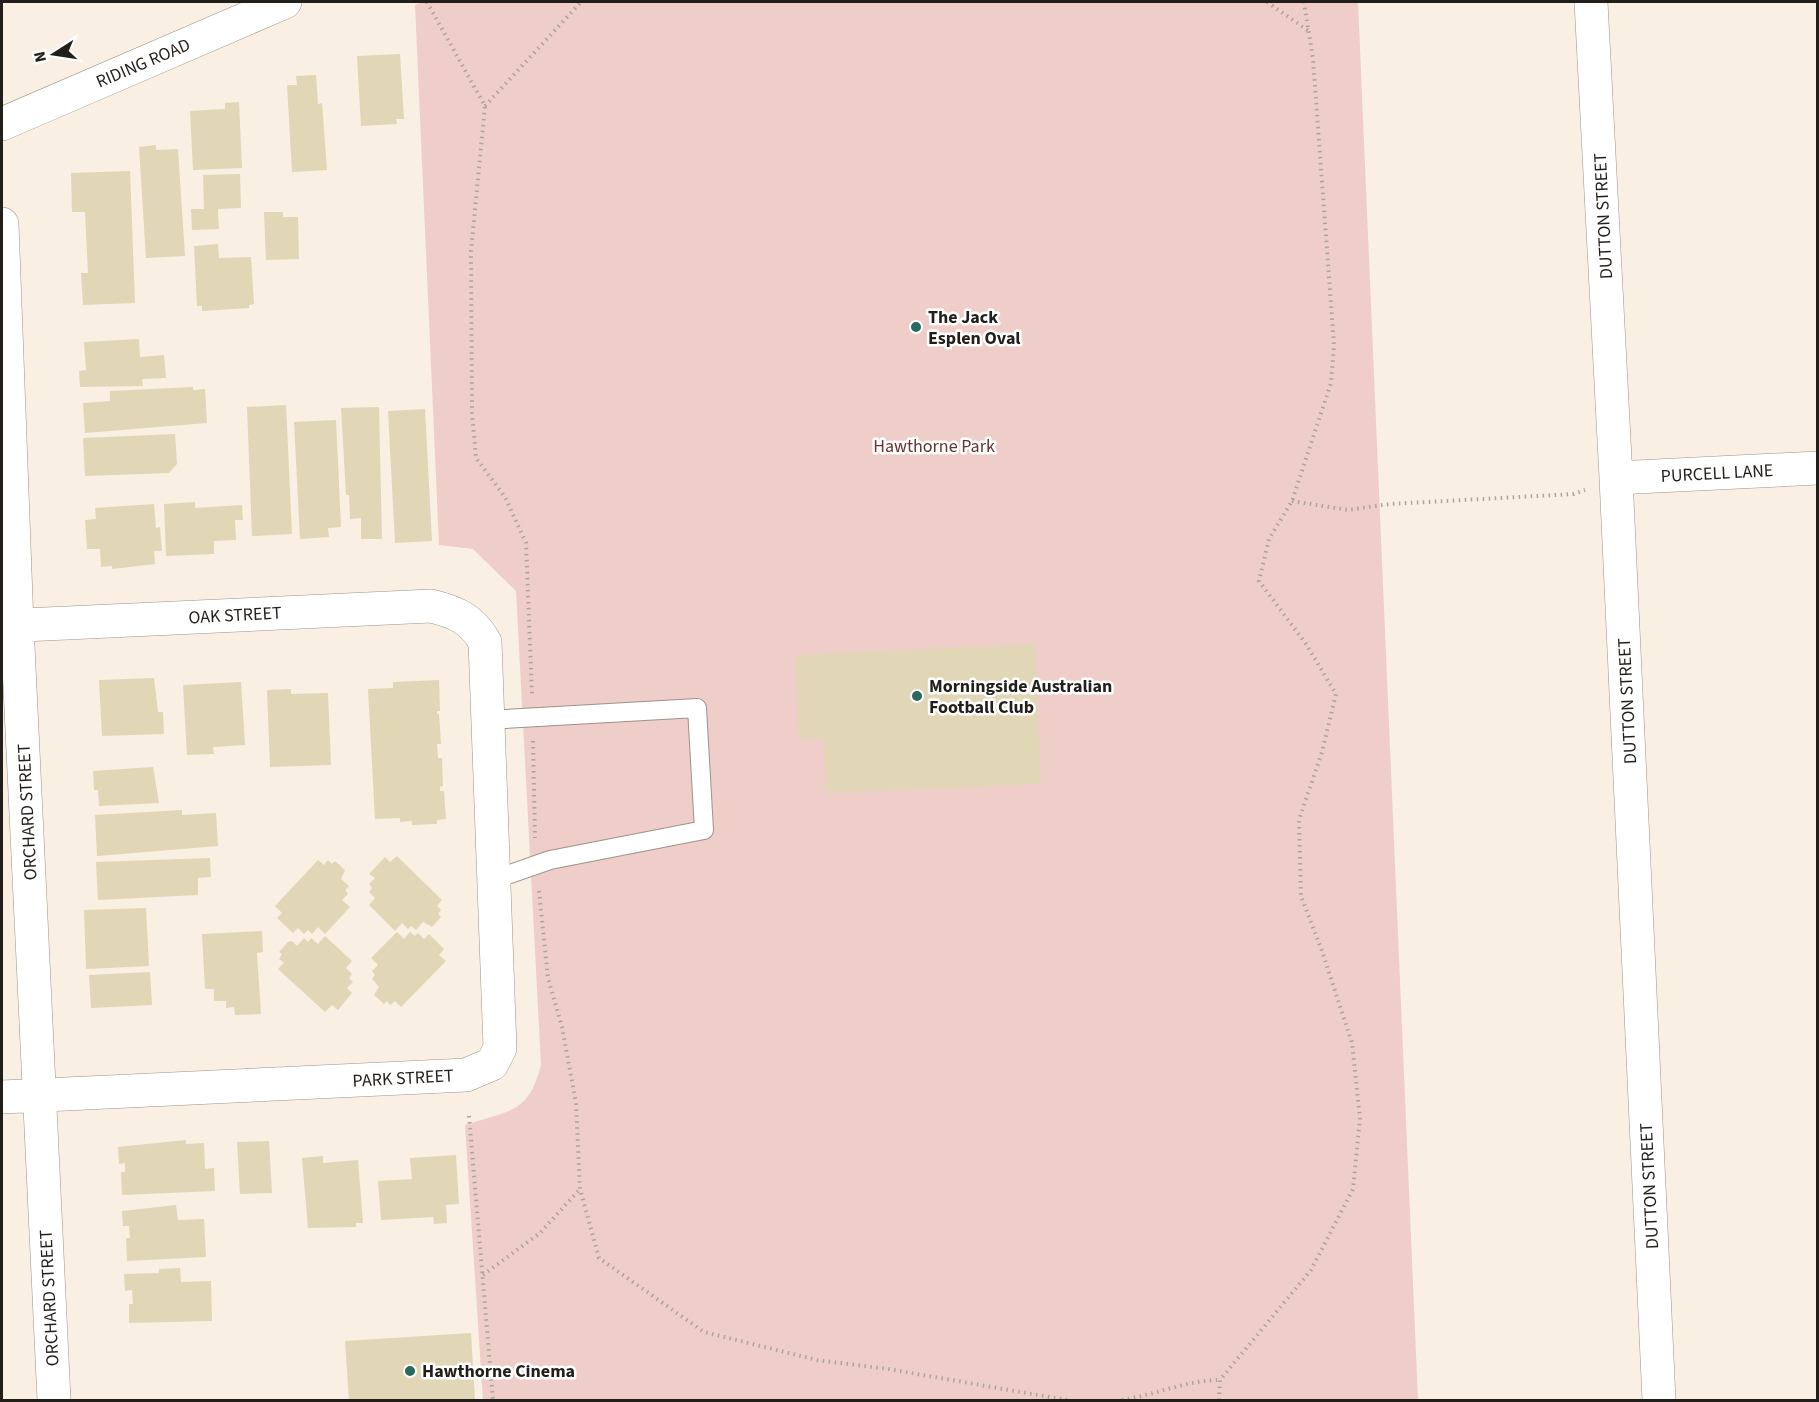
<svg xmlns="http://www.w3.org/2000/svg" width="1819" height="1402" font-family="'Source Sans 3',sans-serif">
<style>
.green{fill:#efceca}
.building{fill:#e1d6b6}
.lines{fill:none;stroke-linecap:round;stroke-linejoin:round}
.service-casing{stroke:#9d9388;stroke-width:20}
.minor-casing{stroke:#9d9388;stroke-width:34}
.secondary-casing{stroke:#9d9388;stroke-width:34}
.path{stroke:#aca49b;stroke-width:4;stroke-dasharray:1.5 4.5;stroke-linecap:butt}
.service{stroke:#fff;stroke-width:18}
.minor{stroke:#fff;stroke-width:33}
.secondary{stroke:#fff;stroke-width:33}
.poi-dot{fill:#256b5f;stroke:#fff;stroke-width:2}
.labels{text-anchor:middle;stroke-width:5;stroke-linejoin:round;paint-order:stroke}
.street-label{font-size:18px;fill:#221e1a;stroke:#fff}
.poi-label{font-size:18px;font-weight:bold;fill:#221e1a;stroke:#fff;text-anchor:start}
.park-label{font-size:18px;fill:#66332e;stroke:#fff}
</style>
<rect width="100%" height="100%" fill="#faefe3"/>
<path class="green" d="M422 2H1358L1418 1400H483L465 1125C509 1110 528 1115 541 1065L516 591 473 549 439 545 415 5Z"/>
<path class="building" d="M400 54 404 119H396L397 124 361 126 357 56Z
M316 75 318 104 322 103 327 170 292 172 287 85H297L296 76Z
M239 102 242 168 193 170 190 111 225 109V103Z
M156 145V150L178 149 185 256 146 258 139 147Z
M130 171 135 303 83 305 81 273H88L85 212H72L71 173Z
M240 174 241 208 218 209 219 229 192 230 191 209H204L203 175Z
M264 212H283V217H298L299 259 266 260Z
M218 244 219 258 251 257 254 304 249 305V308L202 311V306H197L194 246Z
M139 339 140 357 164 355 166 378 142 379 143 386 80 387 79 371 86 370 84 342Z
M193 387V390L205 389 207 423 85 433 83 403 110 401V391Z
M286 405 292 534 252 536 247 407Z
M379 407 382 539H361V518L350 519 349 495H346L341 408Z
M425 409 432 541 395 543 388 411Z
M336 420 341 527 328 528 329 537 300 539 294 422Z
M175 434 177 464 169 473 85 476 83 438Z
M195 502V508L242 505 243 520H235L236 540 214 541V554L166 556 164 504Z
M154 504 156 528 160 527 162 551H154L155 564 112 569V566L101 567 100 549H87L85 520 96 519 95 508Z
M1035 644 1041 784 826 793 823 738 799 739 795 655Z
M154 678 158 712H163L164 734 102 736 99 680Z
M439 680 440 711H437V714H439L441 744H437L438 758H442L443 786 440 787V791H444L446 819 437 820V824L412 825V821L400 822V818L375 819 368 689 393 688V682Z
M241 682 245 745 213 747 214 754 187 755 183 685Z
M291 689V694L328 693 331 765 270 767 267 690Z
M153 767 159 803 99 806 98 790H94L93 771Z
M182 810V815L216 813 218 846 97 856 95 815Z
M397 856 442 900 437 906 441 910 438 914 441 917 432 927 423 922 416 930 411 926 408 929 402 923 395 931 369 905 375 898 369 892 372 888 369 884 375 878 369 874 385 857 390 862Z
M210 858 211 877 198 878V895L98 900 96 862Z
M318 860 324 865 328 860 332 864 335 861 345 870 341 879 349 886 345 890 348 894 342 900 350 907 325 934 318 927 312 934 308 930 304 934 298 928 293 933 277 918 282 913 275 906Z
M146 908 149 966 86 969 84 910Z
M262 931 263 952 257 953 261 1014 235 1015 234 1007 226 1008V1001H214V989H205L202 934Z
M397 932 404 939 410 932 415 936 418 933 424 939 429 934 444 949 439 955 446 961 401 1007 395 1001 390 1005 387 1001 384 1004 374 995 379 987 372 979 375 975 372 971 378 965 371 958Z
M325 936 352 961 346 968 352 974 349 978 353 982 347 988 352 993 338 1010 332 1005 325 1012 278 969 284 963 279 959 282 954 279 952 288 942 292 941 297 946 304 938 308 942 311 938 318 944Z
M150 972 152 1005 91 1008 89 975Z
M186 1140V1144L204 1143 205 1169 214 1168 215 1191 122 1195 121 1172H125V1163L119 1164 118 1147Z
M269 1141 272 1193 240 1194 237 1142Z
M456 1155 459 1204 446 1205 447 1223 434 1224 433 1217 381 1220 378 1181 412 1179 410 1158Z
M323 1156V1163L358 1160 363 1223H356V1227L308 1228 302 1158Z
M176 1205 178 1220 204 1219 206 1257 127 1261 126 1238H130L129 1226H123L122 1211Z
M180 1268 181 1282 211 1281 212 1321 129 1323V1304H133L132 1290 125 1291 124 1274 159 1273V1269Z
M471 1333 475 1400H349L345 1341Z"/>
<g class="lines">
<defs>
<path id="service" d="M487 720 697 708 704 830 550 860 493 880"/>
<path id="minor" d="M1591 2 1616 478 1659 1400
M2 224 17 625 54 1400
M1616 478 1818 468
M2 626 431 606C456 612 472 619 485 642L500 1048 492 1064 466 1075 2 1097"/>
<path id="secondary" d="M2 124 285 2"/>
</defs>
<use href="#service" class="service-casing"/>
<use href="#minor" class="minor-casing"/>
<use href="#secondary" class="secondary-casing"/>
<path class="path" d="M427 2 485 106 471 251 472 413 476 458 505 497 526 543 532 694
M1267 2 1310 32
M485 106 581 2
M1292 501 1348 510 1390 504 1574 494 1585 490
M533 741 535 838
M539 891 548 978 562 1027 576 1103 580 1189 599 1258 704 1332 817 1360 888 1369 1067 1400
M469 1116 493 1400
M483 1275 540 1233 580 1189
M1122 1400C1155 1395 1187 1380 1220 1380
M1219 1400 1220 1380 1311 1270 1353 1189 1360 1118 1352 1043 1322 951 1301 896 1299 820 1322 752 1336 694 1306 644 1259 581 1269 539 1292 501 1331 383 1334 345 1313 59 1304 2"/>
<use href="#service" class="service"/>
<use href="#minor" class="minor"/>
<use href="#secondary" class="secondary"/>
</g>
<g class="poi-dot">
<circle cx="916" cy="327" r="6"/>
<circle cx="917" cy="696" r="6"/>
<circle cx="410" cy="1371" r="6"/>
</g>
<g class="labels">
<g class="street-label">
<text transform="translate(143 63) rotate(-23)" y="6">RIDING ROAD</text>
<text transform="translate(1603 216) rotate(-93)" y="6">DUTTON STREET</text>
<text transform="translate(1717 473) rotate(-3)" y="6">PURCELL LANE</text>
<text transform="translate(235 615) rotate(-3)" y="6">OAK STREET</text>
<text transform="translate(1627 701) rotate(-93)" y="6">DUTTON STREET</text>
<text transform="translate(27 812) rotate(-93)" y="6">ORCHARD STREET</text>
<text transform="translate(403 1078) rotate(-3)" y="6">PARK STREET</text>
<text transform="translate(1649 1186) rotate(-93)" y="6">DUTTON STREET</text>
<text transform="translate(49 1298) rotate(-93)" y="6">ORCHARD STREET</text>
</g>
<g class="poi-label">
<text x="928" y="323">The Jack<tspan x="928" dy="21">Esplen Oval</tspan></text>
<text x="929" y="692">Morningside Australian<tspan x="929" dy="21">Football Club</tspan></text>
<text x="422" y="1377">Hawthorne Cinema</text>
</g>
<g class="park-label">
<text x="934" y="452">Hawthorne Park</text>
</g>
</g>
<rect width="1819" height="1402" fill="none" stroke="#221e1a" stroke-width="6"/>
<g transform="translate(54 54) rotate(258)" stroke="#ffffff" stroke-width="4.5" paint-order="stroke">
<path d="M0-4.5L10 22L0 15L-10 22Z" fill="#221e1a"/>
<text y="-9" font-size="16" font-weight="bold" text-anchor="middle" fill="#221e1a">N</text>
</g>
</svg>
